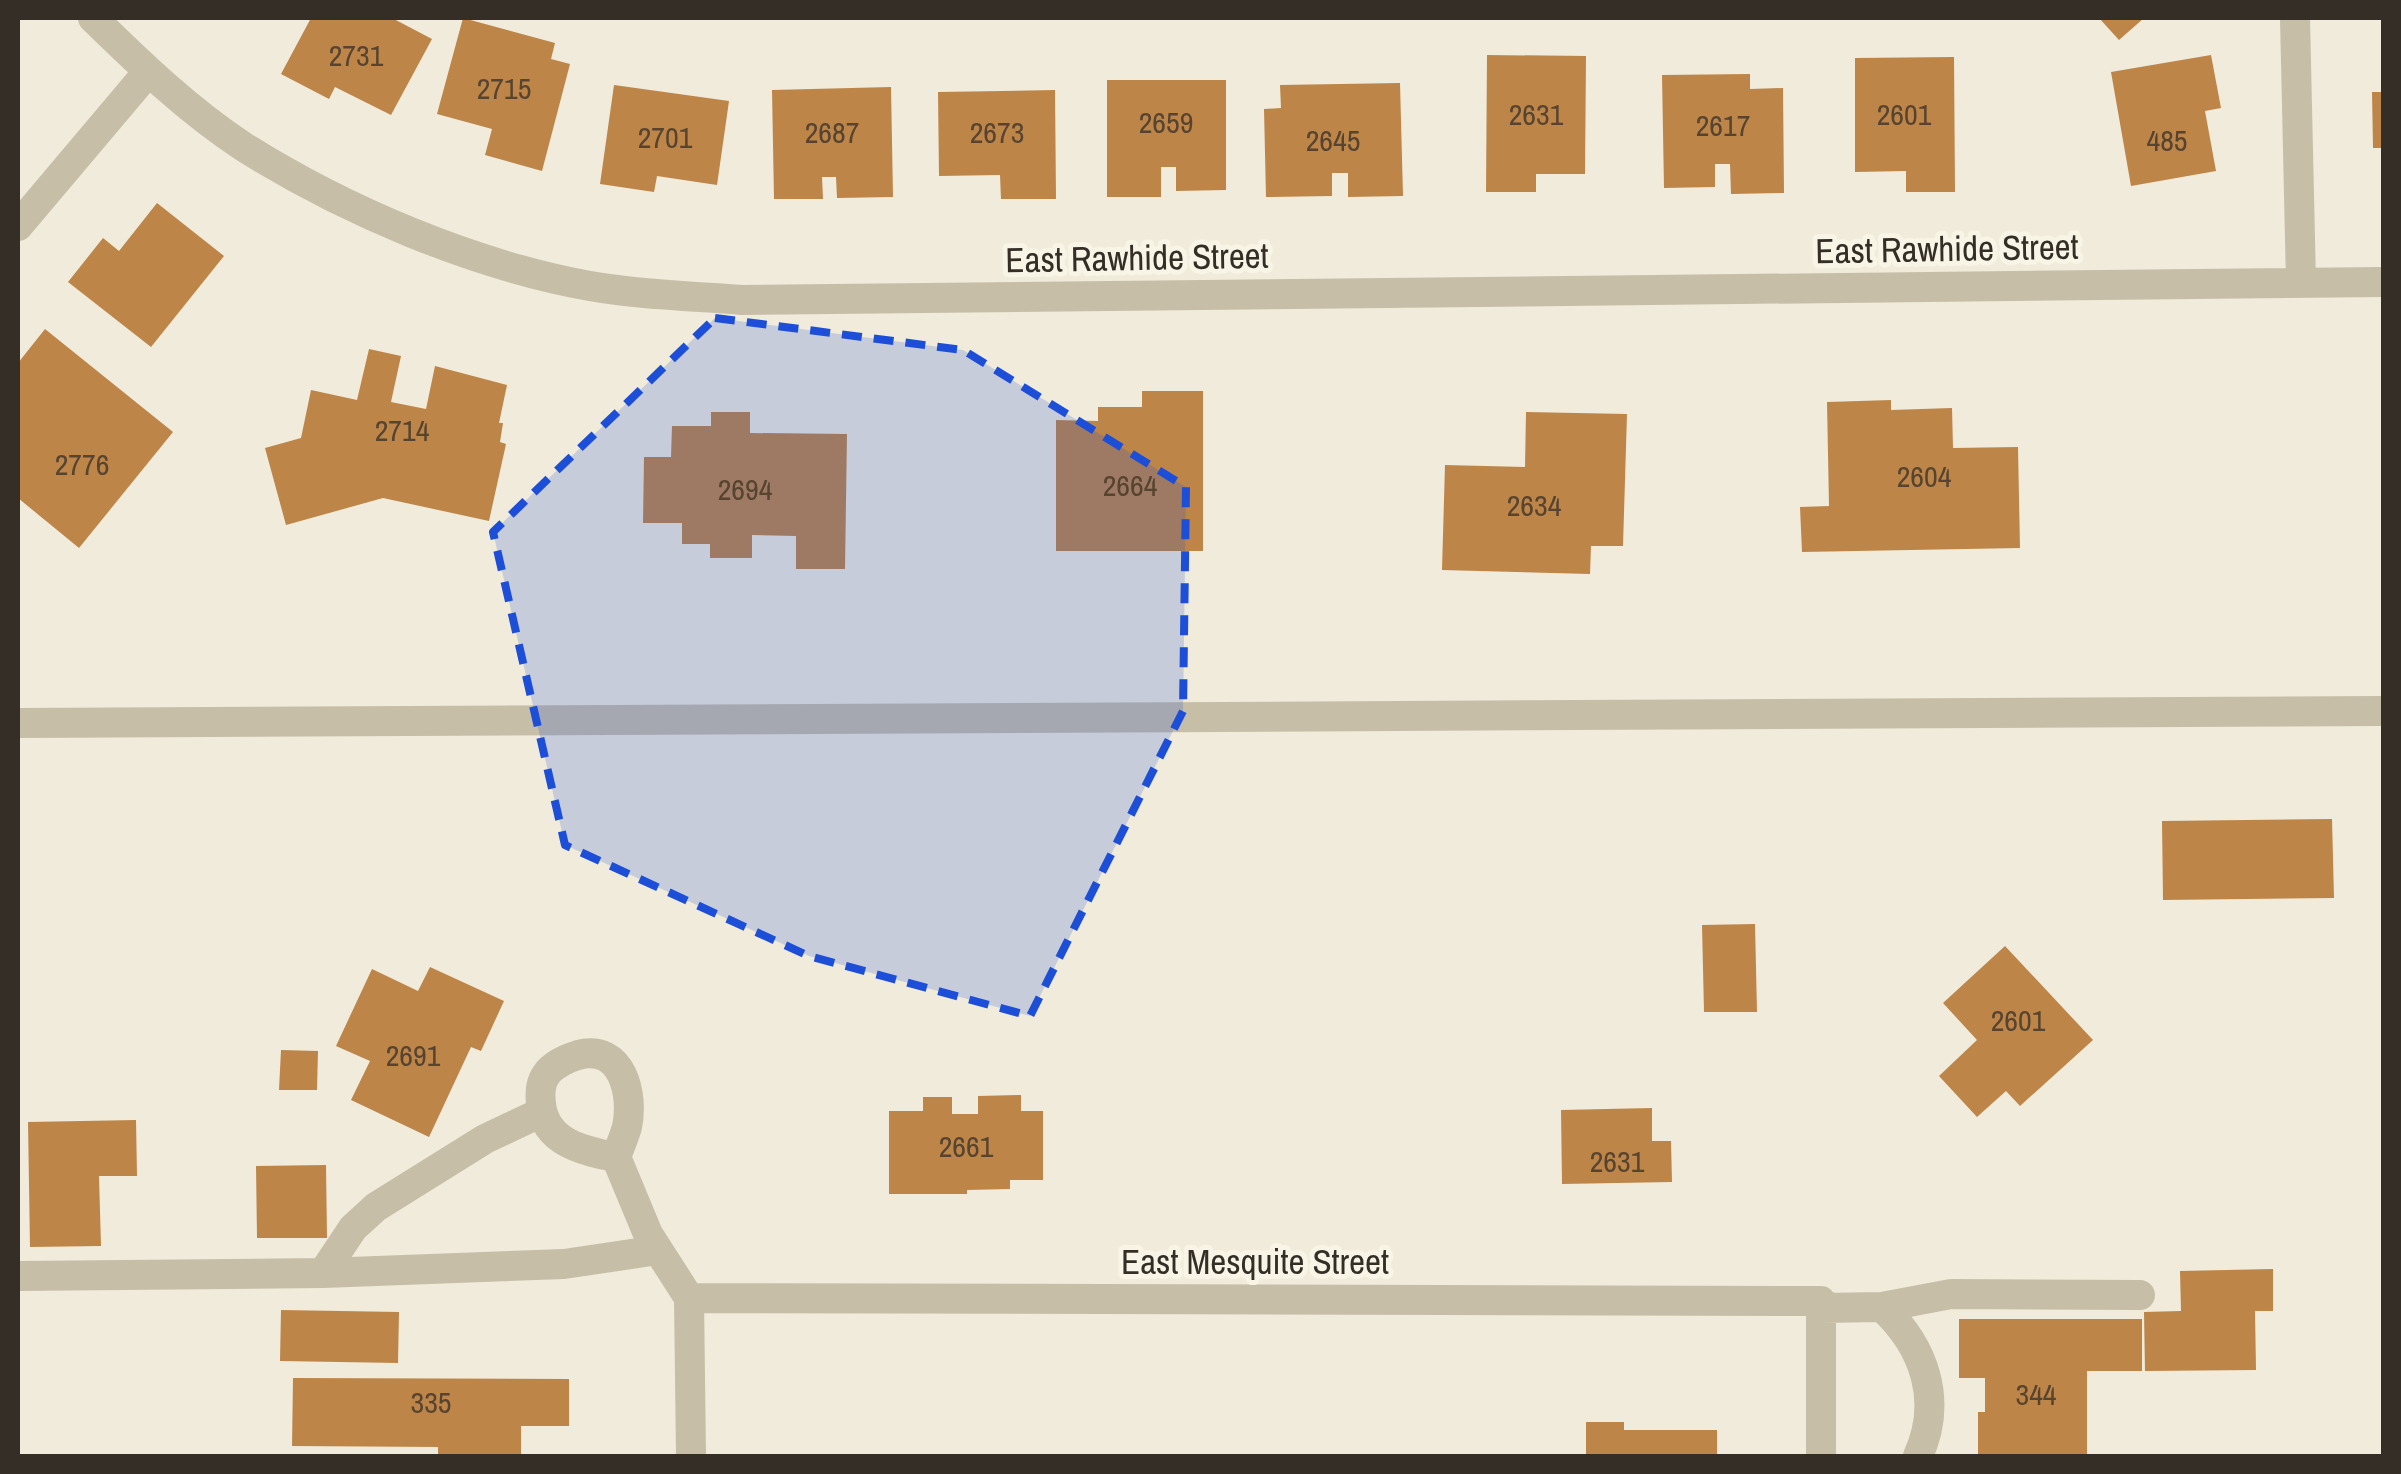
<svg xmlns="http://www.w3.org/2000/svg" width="2401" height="1474" font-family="'Archivo Narrow',sans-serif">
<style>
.building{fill:#be8549}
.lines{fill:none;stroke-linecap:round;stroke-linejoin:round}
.minor{stroke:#c7bea7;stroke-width:30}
.marked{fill:#1d4ed8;fill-opacity:0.2;stroke:#1d4ed8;stroke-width:8;stroke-dasharray:20 12;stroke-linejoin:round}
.labels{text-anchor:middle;stroke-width:10;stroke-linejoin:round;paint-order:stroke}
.number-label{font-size:30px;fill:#564430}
.street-label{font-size:35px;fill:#342e27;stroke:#f8f4e6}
</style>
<rect width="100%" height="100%" fill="#f0ebda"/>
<path class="building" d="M311 18H392L432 39 391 115 335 87 329 99 281 74Z
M463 18 555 43 551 59 570 64 542 171 485 155 492 129 437 114Z
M2099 18H2144L2119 40Z
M1487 55 1586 56 1585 174H1536V192H1486Z
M2211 55 2221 108 2205 111 2216 171 2131 186 2111 72Z
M1954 57 1955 192H1906V171L1855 172V58Z
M1750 74V89L1783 88 1784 193 1731 194 1730 164H1715V187L1664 188 1662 75Z
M1107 80H1226V190L1176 191V167H1161V197H1107Z
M1400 83 1403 196 1348 197V173H1332V196L1266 197 1264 109 1281 108 1280 85Z
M614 85 729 101 717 185 657 176 654 192 600 184Z
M891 87 893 197 837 198 836 177H822L823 199H774L772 90Z
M1055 90 1056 199H1001L1000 175 939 176 938 92Z
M2372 92H2384V148H2373Z
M157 203 224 256 151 347 68 282 103 238 119 251Z
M45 329 173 432 79 548 18 498V363Z
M369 349 401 356 391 402 426 409 435 366 507 385 499 423H503L500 442 506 444 489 521 383 498 286 525 265 448 301 438 311 390 357 400Z
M1142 391H1203V551H1056V420L1098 421V407H1142Z
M1891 400V410L1952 408 1953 448 2018 447 2020 548 1802 552 1800 507 1829 506 1827 402Z
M711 412H750V433L847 434 845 569H796V536L752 535V558H710V544H682V523H643L644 457H671L672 426H711Z
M1526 412 1627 414 1623 546H1591L1590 574 1442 570 1445 465 1525 467Z
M2332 819 2334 898 2163 900 2162 821Z
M1755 924 1757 1012H1704L1702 925Z
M2005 946 2093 1040 2020 1106 2006 1091 1977 1117 1939 1076 1977 1040 1943 1003Z
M430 967 504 1001 481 1051 471 1047 429 1137 351 1100 370 1061 336 1046 372 969 418 991Z
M281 1050 318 1051 317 1090H279Z
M1021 1095V1111H1043V1180H1010V1189L967 1190V1194H889V1111H923V1097H952V1114H978V1096Z
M1652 1108V1141H1671L1672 1182 1562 1184 1561 1110Z
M136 1120 137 1176H99L101 1246 30 1247 28 1122Z
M326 1165 327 1238H257L256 1166Z
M2273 1269V1311H2255L2256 1370 2145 1371 2144 1312 2181 1311 2180 1271Z
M281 1310 399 1312 398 1363 280 1361Z
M1959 1319H2142V1371H2087V1456L1978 1455V1412H1985V1378H1959Z
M293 1378 569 1379V1426H521V1456H438V1447L292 1446Z
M1586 1422H1624V1430H1717V1456H1586Z"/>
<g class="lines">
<path class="minor" d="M93 18C140 64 189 111 244 147 344 210 473 265 590 286 640 295 692 296 742 300L2384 282
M2295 18 2301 283
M18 226 148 72
M18 723 2384 711
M616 1157C584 1151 545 1143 541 1104 540 1095 540 1083 546 1075 552 1065 568 1058 578 1055 622 1043 634 1094 627 1127 624 1137 620 1147 616 1157L648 1234 689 1298
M323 1273 353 1228 376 1207 485 1139 542 1112
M18 1276 323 1273 564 1264 658 1250
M689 1298 1821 1301V1456
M689 1298 691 1456
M1882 1307 1951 1294 2140 1295
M1821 1308 1882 1307C1925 1347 1943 1401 1918 1456"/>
</g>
<path class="marked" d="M715 318 963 350 1186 487 1183 711 1030 1016 809 956 565 845 493 532Z"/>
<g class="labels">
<g class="number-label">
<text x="356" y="66">2731</text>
<text x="504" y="99">2715</text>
<text x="1536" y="125">2631</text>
<text x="1904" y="125">2601</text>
<text x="1166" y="133">2659</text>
<text x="1723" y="136">2617</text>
<text x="832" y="143">2687</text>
<text x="997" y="143">2673</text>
<text x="665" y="148">2701</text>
<text x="1333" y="151">2645</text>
<text x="2167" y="151">485</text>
<text x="402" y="441">2714</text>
<text x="82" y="475">2776</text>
<text x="1924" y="487">2604</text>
<text x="1130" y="496">2664</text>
<text x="745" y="500">2694</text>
<text x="1534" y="516">2634</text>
<text x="2018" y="1031">2601</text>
<text x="413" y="1066">2691</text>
<text x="966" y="1157">2661</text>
<text x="1617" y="1172">2631</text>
<text x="2036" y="1405">344</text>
<text x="431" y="1413">335</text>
</g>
<g class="street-label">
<text transform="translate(1947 249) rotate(-1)" y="12">East Rawhide Street</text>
<text transform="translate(1137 258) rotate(-1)" y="12">East Rawhide Street</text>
<text x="1255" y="1274">East Mesquite Street</text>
</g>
</g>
<rect width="2401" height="1474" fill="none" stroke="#342e27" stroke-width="40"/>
</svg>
